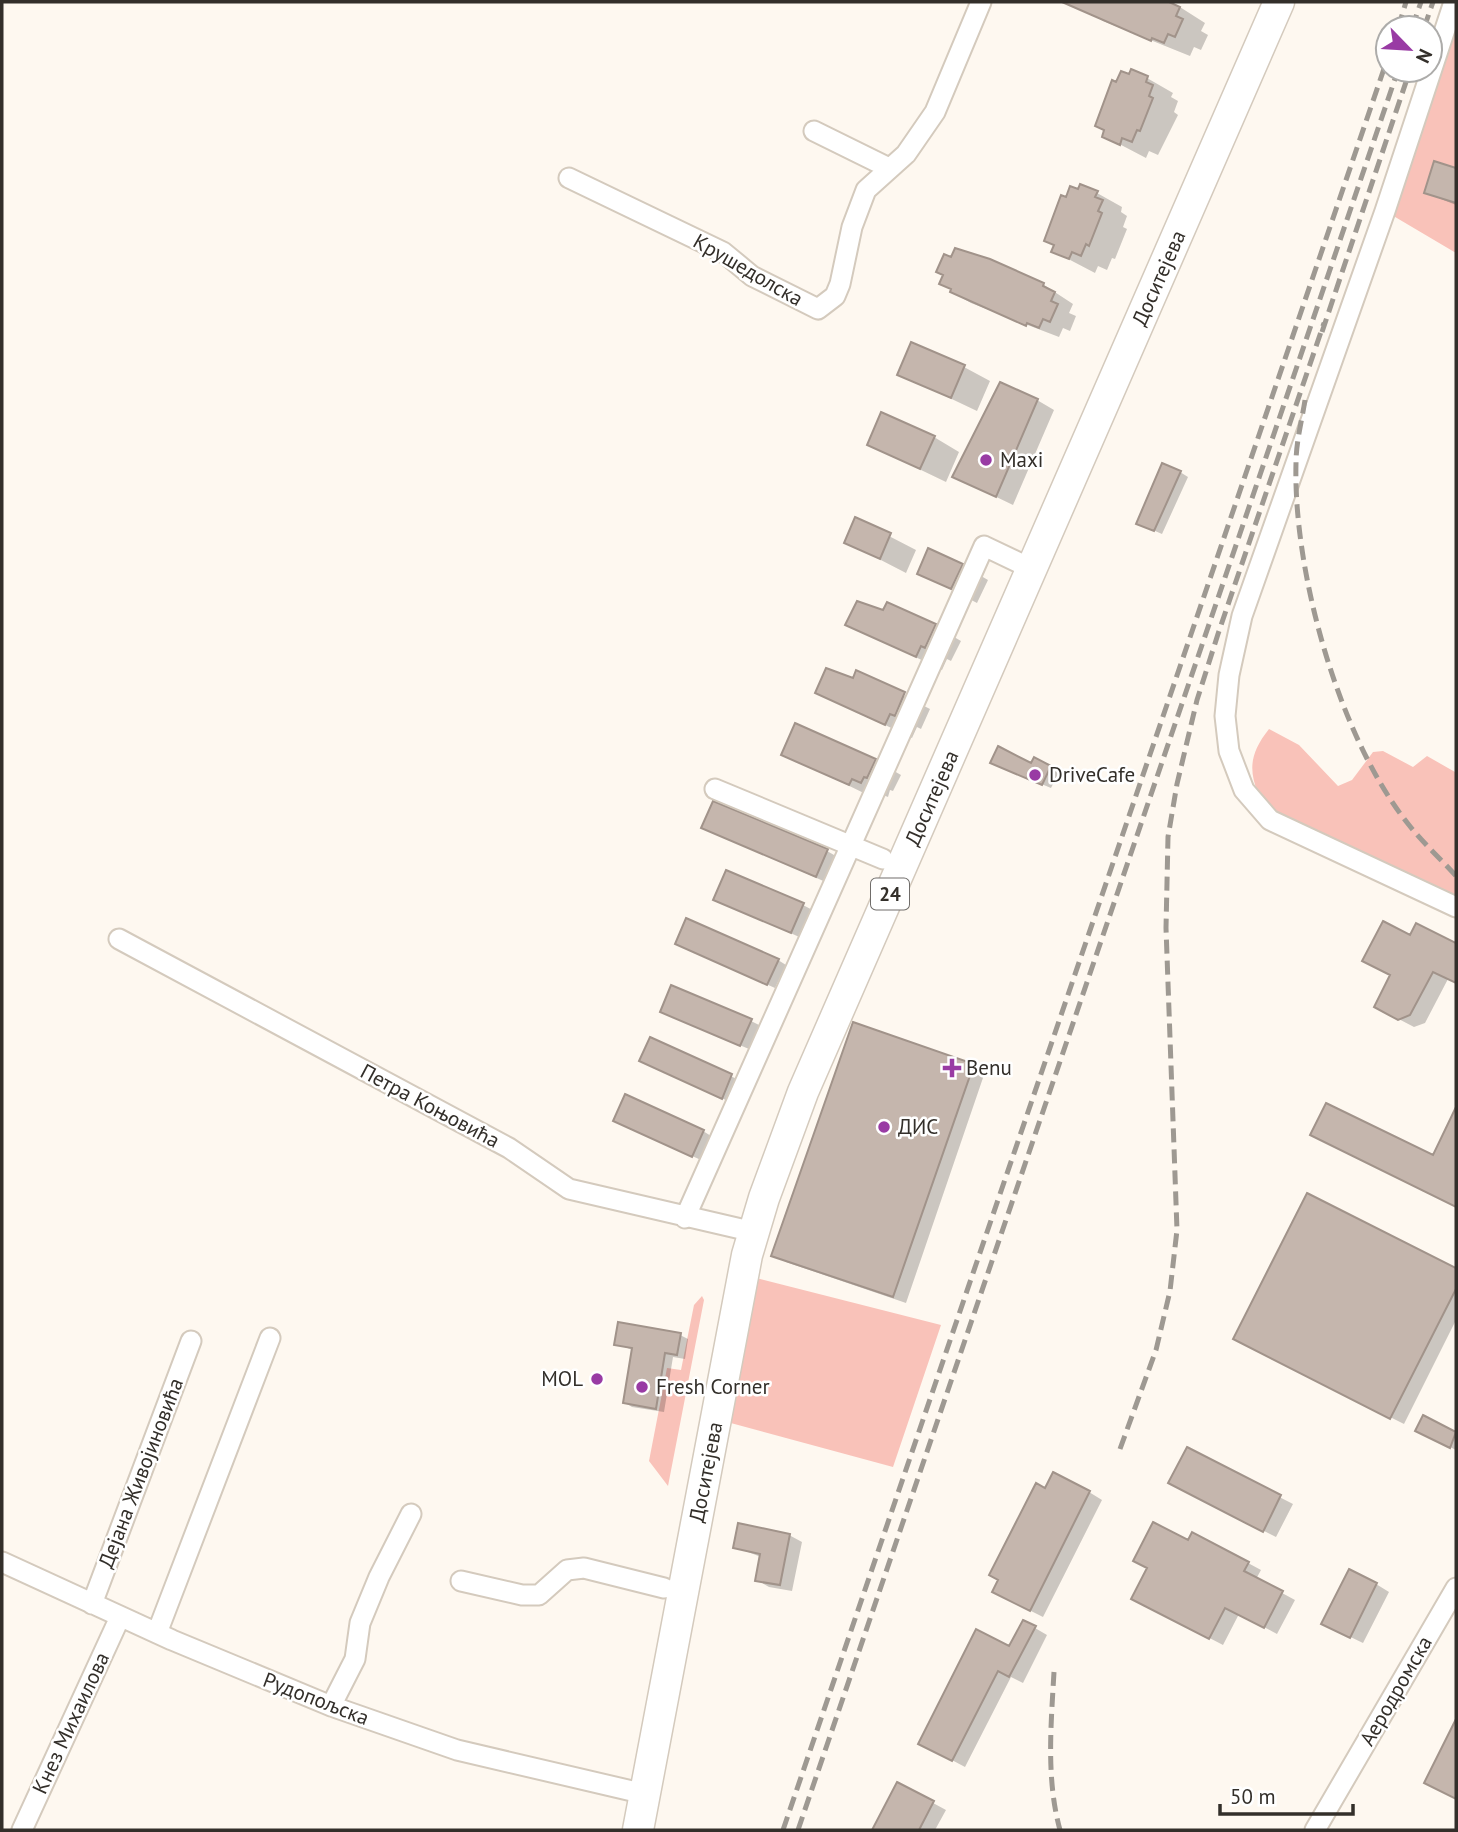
<svg xmlns="http://www.w3.org/2000/svg" width="1458" height="1832" font-family="'PT Sans',sans-serif">
<style>
.green{fill:#f9c2b9}
.shadow{fill:#0003}
.building{fill:#c5b6ad;stroke:#a1938a;stroke-width:2}
.lines{fill:none;stroke-linecap:round;stroke-linejoin:round}
.street-casing{stroke:#d4cabd;stroke-width:23}
.primary-casing{stroke:#d4cabd;stroke-width:33}
.street{stroke:#fff;stroke-width:19}
.primary{stroke:#fff;stroke-width:30}
.rail{stroke:#9e9992;stroke-width:5;stroke-dasharray:14 7;stroke-linecap:butt}
.poi-dot{fill:#993ba4;stroke:#fff;stroke-width:2.5}
.labels{text-anchor:middle;stroke-width:5;stroke-linejoin:round;paint-order:stroke}
.shield{fill:#fff;stroke:#706d6a;stroke-width:2}
.shield-label{font-size:19px;font-weight:bold;fill:#332f2a}
.street-label{font-size:21px;fill:#332f2a;stroke:#fff}
.poi-label{font-size:21px;fill:#332f2a;stroke:#fff;text-anchor:start}
</style>
<rect width="100%" height="100%" fill="#fef8f0"/>
<path class="green" d="M1456 2V253L1385 211Z
M1269 729 1299 745 1338 786 1352 780 1373 752 1383 751 1413 767 1427 756 1455 772 1456 759V907L1270 820C1253 783 1241 764 1269 729Z
M744 1275 941 1325 893 1467 716 1419Z
M702 1296 704 1300 668 1486 649 1461 667 1368 681 1370 694 1305Z"/>
<path class="shadow" d="M1072 2H1172L1205 23 1201 31 1208 35 1201 50 1194 47 1190 56 1103 21Z
M1130 77 1147 78 1173 93 1171 97 1178 101 1174 112 1178 115 1158 155 1149 151 1146 158 1104 136 1117 85Z
M1435 164 1456 170V205L1426 193Z
M1097 193 1122 207 1121 212 1127 216 1123 227 1127 229 1115 259 1112 258 1107 270 1098 266 1095 273 1053 251 1067 200Z
M970 252 1044 285 1073 304 1069 313 1076 316 1070 331 1063 328 1059 337 971 303 952 292V259Z
M964 367 990 381 977 411 899 374Z
M1037 400 1054 410 1013 505 955 477 978 425 982 426Z
M934 437 959 452 946 482 869 445Z
M1180 472 1188 477 1162 534 1146 527Z
M856 519 916 550 906 573 846 542Z
M962 565 988 580 977 603 919 573Z
M848 624 935 626 961 641 951 661 947 659 942 670Z
M857 672 930 709 921 729 917 727 912 738 817 692 854 680Z
M784 754 875 760 901 775 893 791 890 790 888 797 878 793 876 799Z
M1035 760 1059 772 1051 788 1000 767 1032 765Z
M703 827 827 851 841 859 830 884Z
M716 899 803 905 820 914 808 941Z
M1416 925 1456 945V983L1448 979 1425 1023 1414 1027 1391 1015Z
M685 948 778 960 786 965 775 988Z
M670 1016 751 1021 759 1025 749 1049Z
M651 1039 739 1080 730 1102 649 1065Z
M973 1065 985 1072 906 1303 786 1262 774 1255Z
M623 1125 703 1131 711 1136 701 1160Z
M1308 1195 1456 1270V1320L1404 1424 1248 1346Z
M680 1335 688 1339 685 1359 673 1357 664 1412 632 1407 624 1402 633 1350 616 1344Z
M1423 1418 1456 1434V1450L1430 1437Z
M1188 1450 1293 1504 1276 1537 1183 1490Z
M1046 1490 1089 1492 1102 1500 1043 1617 1007 1599Z
M789 1535 802 1542 792 1591 769 1587 757 1580 761 1557 735 1547Z
M1189 1543 1248 1563 1261 1570 1256 1579 1295 1600 1277 1634 1239 1614 1223 1645 1146 1605Z
M1376 1584 1389 1592 1363 1643 1336 1630Z
M1035 1628 1047 1635 1023 1683 1011 1677 965 1767 933 1750 1010 1649Z
M898 1784 946 1810 935 1830H874Z"/>
<path class="building" d="M1062 2H1169L1180 7 1176 16 1183 19 1175 37 1168 34 1164 43 1152 38 1151 41Z
M1131 69 1148 76 1146 82 1153 85 1149 96 1153 98 1140 131 1137 130 1132 142 1122 138 1120 145 1102 137 1104 130 1095 126 1112 80 1116 82 1121 71 1129 74Z
M1434 161 1456 168V203L1424 193Z
M1080 184 1098 191 1095 197 1103 200 1098 211 1102 213 1089 246 1086 244 1081 256 1072 252 1069 259 1051 252 1054 245 1044 241 1061 195 1066 197 1070 186 1078 189Z
M955 248 990 259 1044 283 1043 286 1055 292 1051 301 1058 304 1050 322 1043 319 1039 328 1027 323 1026 326 950 292 951 289 939 284 943 275 936 272 944 254 951 257Z
M911 342 965 365 951 398 897 375Z
M1000 382 1038 399 996 497 952 477Z
M881 412 935 436 920 469 867 445Z
M1162 463 1181 471 1154 531 1136 524Z
M855 517 891 533 880 559 844 543Z
M928 548 963 564 951 589 917 574Z
M857 601 883 610 887 602 936 624 925 648 921 646 916 657 845 625Z
M826 668 853 678 856 670 905 692 895 716 890 714 885 725 815 693Z
M795 723 876 759 867 778 864 777 861 783 852 779 849 785 781 755Z
M998 746 1031 763 1034 757 1051 766 1042 785 990 763Z
M713 801 828 849 816 877 701 828Z
M726 870 804 903 791 933 713 900Z
M686 918 779 959 767 985 675 944Z
M1383 921 1410 935 1416 923 1456 943V983L1433 972 1410 1015 1398 1020 1374 1007 1390 975 1362 961Z
M671 985 752 1019 740 1046 660 1012Z
M853 1022 974 1064 893 1297 771 1256Z
M650 1037 732 1074 722 1099 639 1061Z
M625 1094 704 1130 692 1157 613 1121Z
M1326 1103 1433 1155 1456 1107V1207L1310 1135Z
M1307 1193 1456 1268V1289L1390 1419 1233 1339Z
M618 1322 681 1333 677 1355 665 1353 656 1409 623 1403 632 1348 614 1345Z
M1423 1415 1456 1432 1450 1448 1415 1431Z
M1187 1447 1281 1495 1263 1532 1168 1483Z
M1053 1472 1090 1491 1030 1611 992 1592 998 1580 989 1575 1036 1483 1045 1488Z
M1153 1522 1188 1540 1192 1532 1249 1562 1244 1571 1283 1591 1264 1628 1225 1608 1209 1639 1131 1599 1147 1568 1133 1561Z
M738 1523 790 1534 780 1585 755 1581 760 1554 733 1548Z
M1349 1569 1377 1583 1350 1638 1321 1624Z
M1023 1620 1036 1626 1009 1677 998 1671 952 1761 918 1744 976 1629 1009 1646Z
M1456 1719V1799L1424 1783Z
M897 1782 934 1801 919 1830H872Z"/>
<g class="lines">
<defs>
<path id="street" d="M1454 2 1385 211 1242 616 1229 675 1225 716 1229 751 1244 790 1270 820 1456 907
M814 131 889 168
M569 178 723 252 752 276 818 309 835 296 840 284 852 227 866 190 906 154 935 112 981 2
M715 789 883 859
M119 939 509 1148 569 1189 754 1232
M685 1218 984 546 1032 569
M2 1562 172 1640 331 1706 457 1750 645 1794
M461 1581 522 1595H539L567 1570 584 1568 664 1588
M92 1604 191 1341
M157 1633 270 1338
M331 1706 355 1659 360 1623 379 1577 411 1514
M22 1830 120 1617
M1315 1830 1456 1588"/>
<path id="primary" d="M638 1830 747 1255 764 1198 803 1092 1279 2"/>
</defs>
<use href="#street" class="street-casing"/>
<use href="#primary" class="primary-casing"/>
<use href="#street" class="street"/>
<use href="#primary" class="primary"/>
<path class="rail" d="M1398 28 1406 2
M1412 28 1421 2
M1424 28 1433 2
M1322 332 1410 70
M1305 400C1302 420 1296 442 1296 463 1293 573 1340 740 1409 825 1423 843 1441 859 1456 876
M1120 1449 1156 1350 1170 1291 1177 1230 1166 928 1168 837 1177 784 1197 700 1218 634 1324 323
M1054 1672C1051 1725 1046 1779 1060 1830
M783 1830 1388 57
M798 1830 1398 70"/>
</g>
<g class="poi-dot">
<circle cx="986" cy="460" r="7"/>
<circle cx="1035" cy="775" r="7"/>
<path d="M948.5 1057.5h7v7h7v7h-7v7h-7v-7h-7v-7h7z"/>
<circle cx="884" cy="1127" r="7"/>
<circle cx="597" cy="1379" r="7"/>
<circle cx="642" cy="1387" r="7"/>
</g>
<g class="labels">
<rect class="shield" x="871" y="878.5" width="38" height="31" rx="5"/>
<g class="shield-label">
<text x="890" y="901">24</text>
</g>
<g class="street-label">
<text transform="translate(748 270) rotate(30)" y="7">Крушедолска</text>
<text transform="translate(1159 278) rotate(-66)" y="7">Доситејева</text>
<text transform="translate(932 798) rotate(-66)" y="7">Доситејева</text>
<text transform="translate(430 1106) rotate(28)" y="7">Петра Коњовића</text>
<text transform="translate(706 1472) rotate(-79)" y="7">Доситејева</text>
<text transform="translate(141 1473) rotate(-69)" y="7">Дејана Живојиновића</text>
<text transform="translate(1396 1691) rotate(-60)" y="7">Аеродромска</text>
<text transform="translate(316 1699) rotate(21)" y="7">Рудопољска</text>
<text transform="translate(71 1723) rotate(-65)" y="7">Кнез Михаилова</text>
</g>
<g class="poi-label">
<text x="1000" y="467">Maxi</text>
<text x="1049" y="782">DriveCafe</text>
<text x="966" y="1075">Benu</text>
<text x="898" y="1134">ДИС</text>
<text x="583" y="1386" text-anchor="end">MOL</text>
<text x="656" y="1394">Fresh Corner</text>
</g>
</g>
<rect width="1458" height="1832" fill="none" stroke="#332f2a" stroke-width="7"/>
<g transform="translate(1409 49) rotate(115)"><circle r="33" fill="#ffffff" stroke="#adacaa" stroke-width="2"/>
<path d="M0-5L12 26L0 18L-12 26Z" fill="#993ba4"/>
<text y="-10" font-size="19" font-weight="bold" text-anchor="middle" fill="#332f2a">N</text>
</g>
<path d="M1220 1804v10h133v-10" fill="none" stroke="#332f2a" stroke-width="3.5"/>
<text x="1230" y="1804" font-size="21" fill="#332f2a" stroke="#ffffff" stroke-width="5" paint-order="stroke">50 m</text>
</svg>
